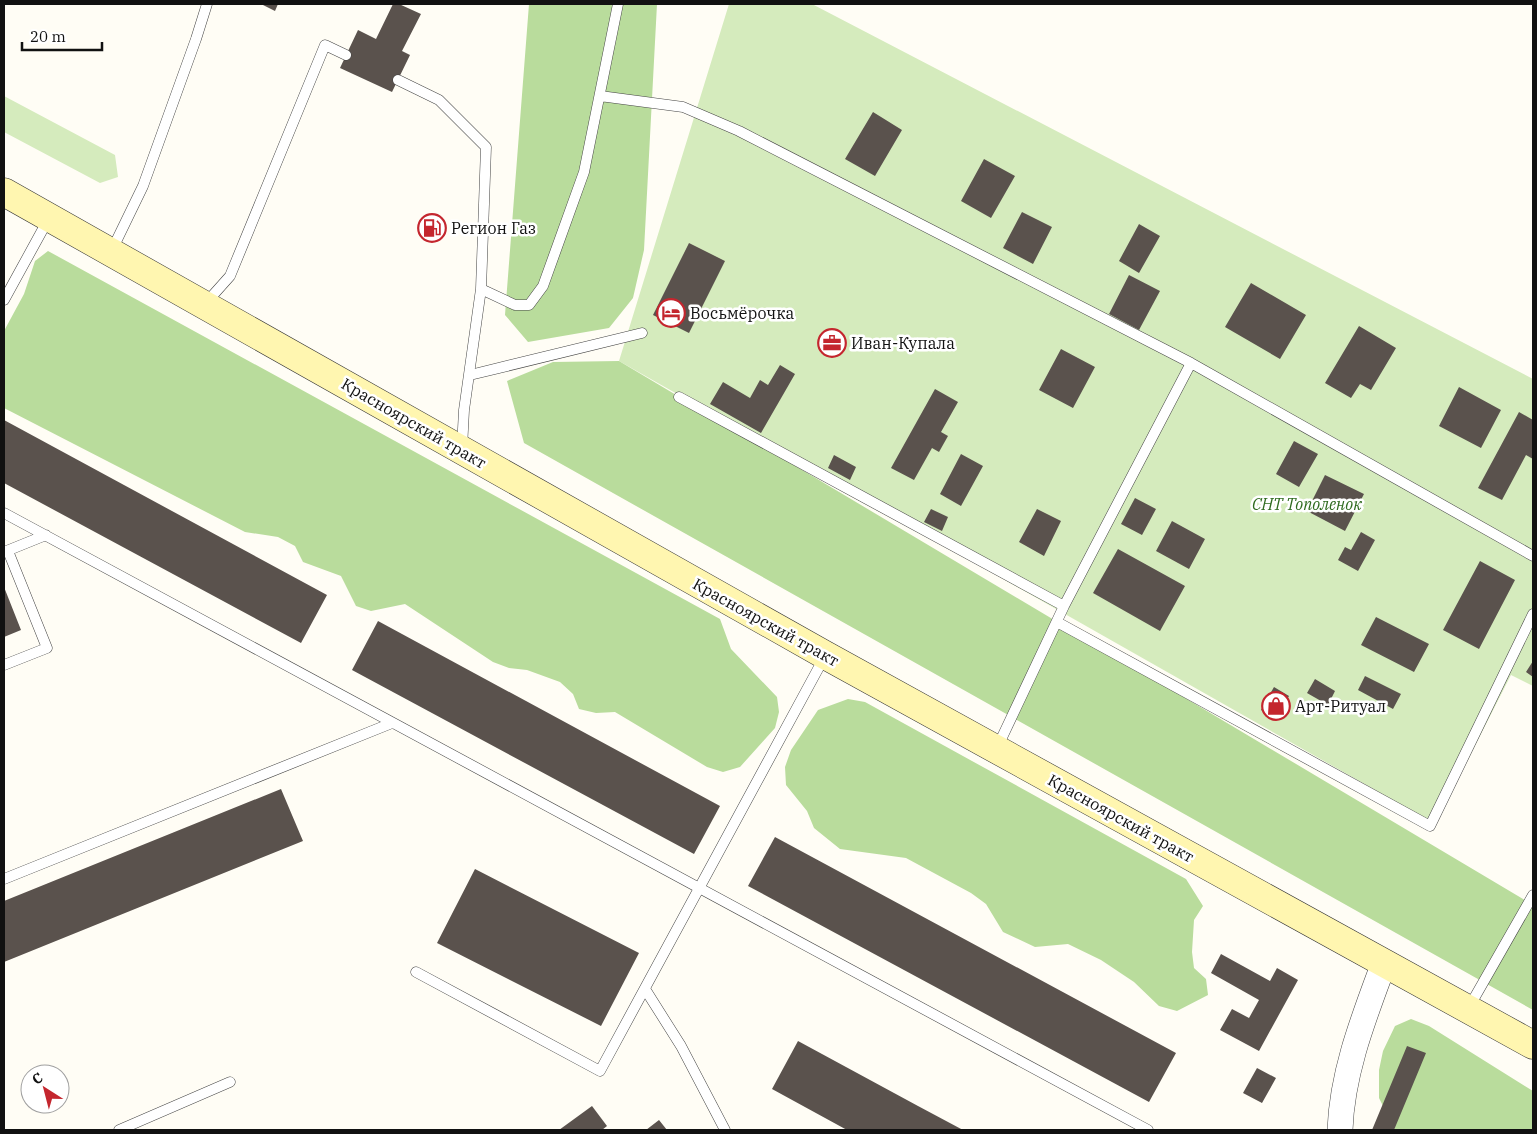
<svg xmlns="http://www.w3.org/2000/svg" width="1537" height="1134" font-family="'IBM Plex Serif',serif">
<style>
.green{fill:#d5ebbd}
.forest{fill:#b9dc9c}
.building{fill:#5a524d}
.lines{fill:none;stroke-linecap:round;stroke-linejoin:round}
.service-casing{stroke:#444;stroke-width:11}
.tertiary-casing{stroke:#444;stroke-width:26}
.secondary-casing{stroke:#333;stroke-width:29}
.service{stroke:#fff;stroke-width:10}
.tertiary{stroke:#fff;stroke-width:25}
.secondary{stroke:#fff6b0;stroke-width:28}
.labels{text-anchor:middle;stroke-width:5;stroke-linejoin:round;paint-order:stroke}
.poi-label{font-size:16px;fill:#111;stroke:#fff;text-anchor:start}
.street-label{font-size:16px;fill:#111;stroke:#fff}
.park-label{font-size:16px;font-style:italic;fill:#2f6b1f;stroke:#fff}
</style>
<rect width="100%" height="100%" fill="#fffdf5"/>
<path class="green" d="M729 4H812L1533 379V686L1511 675 1435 824 619 361Z
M4 96 115 155 118 177 100 183 4 132Z"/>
<path class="forest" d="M529 4H657L644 250 633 298 609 328 528 342 505 315Z
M48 251 720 619 731 649 777 697 779 712 775 728 740 767 723 772 707 767 615 712 596 713 579 709 573 694 560 682 527 670 509 668 493 662 405 604 371 611 356 606 341 576 303 562 295 546 278 537 245 532 4 408V331L24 294 35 261Z
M619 361 1533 905V1010L524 443 507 381 553 362Z
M848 699 865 702 1186 879 1203 906 1194 920 1192 952 1194 968 1206 979 1208 995 1177 1011 1159 1006 1134 982 1101 960 1068 944 1035 947 1003 932 986 904 971 893 906 858 840 849 814 828 807 811 786 785 785 767 791 750 818 710Z
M1411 1019 1429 1026 1533 1091V1130H1395L1379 1098V1070L1383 1051 1395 1026Z"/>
<path class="building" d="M261 4H278L275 11Z
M393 4H399L421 14 402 51 410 55 392 92 340 68 358 30 376 39Z
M873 112 902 130 875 176 845 159Z
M984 159 1015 176 991 218 961 201Z
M1022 212 1052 227 1033 264 1003 248Z
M1139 224 1160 236 1139 273 1119 261Z
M689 243 725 261 689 333 653 315Z
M1129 275 1160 291 1139 330 1109 314Z
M1251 283 1306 315 1280 359 1225 327Z
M1359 326 1396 348 1371 390 1360 384 1351 398 1325 383Z
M1061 349 1095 367 1073 408 1039 390Z
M780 365 795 374 761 433 710 404 723 382 750 398 760 380 768 385Z
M1459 387 1501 410 1481 448 1439 426Z
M935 389 958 402 941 432 948 436 939 452 932 448 914 480 891 468Z
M1519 412 1533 420V459L1526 455 1502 500 1478 488Z
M4 420 327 595 301 643 4 483Z
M1294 441 1318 454 1299 487 1276 474Z
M961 454 983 466 961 506 940 494Z
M834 455 856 467 850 480 828 468Z
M1325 475 1364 494 1345 531 1307 511Z
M1135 498 1156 509 1142 535 1121 524Z
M931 509 948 517 942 531 924 522Z
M1037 509 1061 521 1044 556 1019 542Z
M1172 521 1205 539 1189 569 1156 551Z
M1361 532 1375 540 1358 571 1338 560 1345 547 1351 550Z
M1118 549 1185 586 1160 631 1093 593Z
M1480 561 1515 580 1479 649 1443 630Z
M4 587 21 630 4 637Z
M1376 617 1429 644 1414 672 1361 645Z
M378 621 720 806 694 854 352 670Z
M1533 661V677L1526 672Z
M1365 676 1401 694 1393 709 1358 690Z
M1315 679 1335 691 1328 705 1307 693Z
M1274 687 1289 696 1275 719 1261 710Z
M281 789 303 841 4 962V901Z
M775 837 1176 1053 1149 1102 748 886Z
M475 869 639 953 601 1026 437 943Z
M1221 954 1270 981 1277 968 1298 980 1259 1051 1220 1030 1232 1009 1249 1018 1259 1000 1211 973Z
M798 1041 918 1106 963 1130H847L772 1089Z
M1407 1046 1426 1053 1394 1130H1372Z
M1257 1068 1276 1078 1262 1103 1243 1093Z
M592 1106 607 1126 602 1130H559Z
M659 1120 667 1130H646Z"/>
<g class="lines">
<defs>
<path id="service" d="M398 80 439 100 486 147 481 289 464 410 462 448
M600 96 683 107 739 131 1191 363 1533 556
M111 252 143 186 196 39 207 4
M481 289 515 305H529L543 286 584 172 618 4
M4 300 49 218
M205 304 230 276 325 45 346 55
M470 375 642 333
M679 397 1064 606
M4 513 1148 1130
M4 552 46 535
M1057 622 1430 826 1533 614
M4 665 47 648 8 551
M997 748 1064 606 1191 363
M4 879 392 723
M416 972 600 1071 825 656
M645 989 681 1046 725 1130
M1468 1009 1533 895
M119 1130 230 1082"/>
<path id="tertiary" d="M1340 1130C1342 1072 1364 1017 1384 963"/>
<path id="secondary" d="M4 192 825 655 1533 1045"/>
</defs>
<use href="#service" class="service-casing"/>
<use href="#tertiary" class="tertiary-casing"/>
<use href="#secondary" class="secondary-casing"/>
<use href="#service" class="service"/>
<use href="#tertiary" class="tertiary"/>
<use href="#secondary" class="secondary"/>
</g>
<defs>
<symbol id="fuel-ring" viewBox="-11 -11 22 22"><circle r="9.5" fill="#fff" stroke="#c4262e" stroke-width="1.5"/><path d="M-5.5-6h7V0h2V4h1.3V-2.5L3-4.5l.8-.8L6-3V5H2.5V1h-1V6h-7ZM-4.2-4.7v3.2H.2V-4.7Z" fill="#c4262e"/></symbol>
<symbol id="hotel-ring" viewBox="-11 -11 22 22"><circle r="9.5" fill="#fff" stroke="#c4262e" stroke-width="1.5"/><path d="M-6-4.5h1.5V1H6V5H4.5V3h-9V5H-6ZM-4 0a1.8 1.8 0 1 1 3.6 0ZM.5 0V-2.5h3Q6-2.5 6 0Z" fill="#c4262e"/></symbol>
<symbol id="office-ring" viewBox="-11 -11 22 22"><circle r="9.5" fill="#fff" stroke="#c4262e" stroke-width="1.5"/><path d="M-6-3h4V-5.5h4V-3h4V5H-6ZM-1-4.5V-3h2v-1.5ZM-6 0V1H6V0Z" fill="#c4262e"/></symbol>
<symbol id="shop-ring" viewBox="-11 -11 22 22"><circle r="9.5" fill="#fff" stroke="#c4262e" stroke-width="1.5"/><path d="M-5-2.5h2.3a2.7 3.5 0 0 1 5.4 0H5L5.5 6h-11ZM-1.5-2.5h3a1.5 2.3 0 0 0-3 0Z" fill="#c4262e"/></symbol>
</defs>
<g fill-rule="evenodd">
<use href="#fuel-ring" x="416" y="212" width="32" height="32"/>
<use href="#hotel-ring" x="655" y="297" width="32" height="32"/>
<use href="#office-ring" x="816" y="327" width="32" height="32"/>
<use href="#shop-ring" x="1260" y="690" width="32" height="32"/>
</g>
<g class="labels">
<g class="poi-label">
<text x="451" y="234">Регион Газ</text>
<text x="690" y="319">Восьмёрочка</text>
<text x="851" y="349">Иван-Купала</text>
<text x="1295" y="712">Арт-Ритуал</text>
</g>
<g class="street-label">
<text transform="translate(414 423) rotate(30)" y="6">Красноярский тракт</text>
<text transform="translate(766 622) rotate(29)" y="6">Красноярский тракт</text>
<text transform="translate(1121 818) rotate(29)" y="6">Красноярский тракт</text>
</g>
<g class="park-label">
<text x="1307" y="510">СНТ Тополенок</text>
</g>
</g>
<rect width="1537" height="1134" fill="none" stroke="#111111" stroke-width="10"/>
<g transform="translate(45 1089) rotate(324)"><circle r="24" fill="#ffffff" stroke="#a0a0a0"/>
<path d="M0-4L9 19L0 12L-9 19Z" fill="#c4262e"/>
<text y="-8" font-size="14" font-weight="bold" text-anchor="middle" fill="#111111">С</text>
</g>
<path d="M22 42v8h80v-8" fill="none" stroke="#111111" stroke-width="2.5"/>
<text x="30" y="42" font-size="15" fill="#111111" stroke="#ffffff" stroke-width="4" paint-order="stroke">20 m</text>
</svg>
